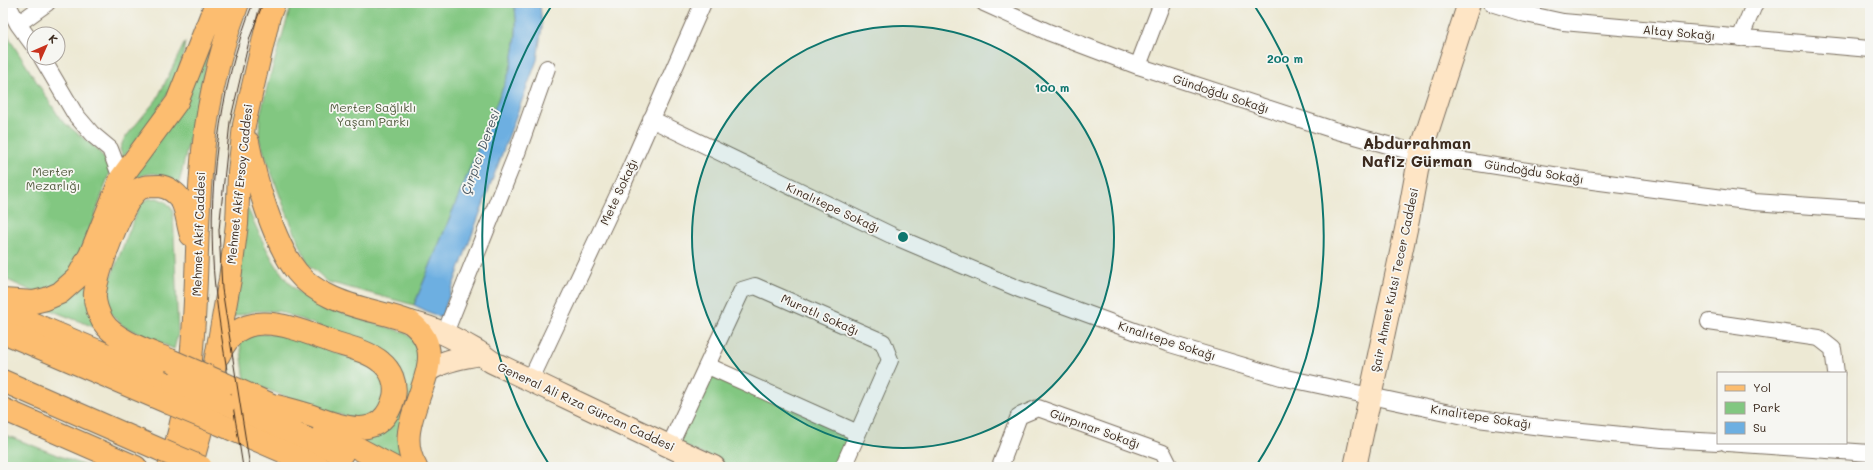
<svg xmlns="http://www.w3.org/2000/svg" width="1873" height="470" font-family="Mali,sans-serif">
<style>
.green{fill:#82c781;stroke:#5e7850}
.water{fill:#6dafe1;stroke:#546c80}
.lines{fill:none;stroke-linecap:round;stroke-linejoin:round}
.minor-casing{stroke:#796d5e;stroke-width:18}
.secondary-casing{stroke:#796d5e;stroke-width:24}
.primary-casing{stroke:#796d5e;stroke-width:24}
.trunk-casing{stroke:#796d5e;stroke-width:24}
.minor{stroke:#fff;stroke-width:16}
.secondary{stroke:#fee5c5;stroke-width:22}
.primary{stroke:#fcbd6f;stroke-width:22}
.trunk{stroke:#fcbd6f;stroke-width:22}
.tram{stroke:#3b2a1e;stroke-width:1}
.primary-bridge-casing{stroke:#796d5e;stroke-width:24;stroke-linecap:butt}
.trunk-bridge-casing{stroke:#796d5e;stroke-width:24;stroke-linecap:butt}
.primary-bridge{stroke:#fcbd6f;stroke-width:22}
.trunk-bridge{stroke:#fcbd6f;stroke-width:22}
.ring{fill:none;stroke:#0f766e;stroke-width:2}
.labels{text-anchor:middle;stroke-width:3.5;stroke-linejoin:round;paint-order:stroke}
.street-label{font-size:12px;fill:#3b2a1e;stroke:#f6f6f2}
.park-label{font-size:12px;fill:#50593c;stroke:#f6f6f2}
.water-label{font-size:13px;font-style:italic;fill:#4c5962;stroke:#f6f6f2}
.district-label{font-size:16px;font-weight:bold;fill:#3b2a1e;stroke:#f6f6f2}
.centre{fill:#0f766e;stroke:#f6f6f2;stroke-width:2}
.ring-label{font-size:12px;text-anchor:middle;font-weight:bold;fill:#0f766e;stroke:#f6f6f2;stroke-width:3.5;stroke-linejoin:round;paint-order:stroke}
</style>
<rect width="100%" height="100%" fill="#f6f6f2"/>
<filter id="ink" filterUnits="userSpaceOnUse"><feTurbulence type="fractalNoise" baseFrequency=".025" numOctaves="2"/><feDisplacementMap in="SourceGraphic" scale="8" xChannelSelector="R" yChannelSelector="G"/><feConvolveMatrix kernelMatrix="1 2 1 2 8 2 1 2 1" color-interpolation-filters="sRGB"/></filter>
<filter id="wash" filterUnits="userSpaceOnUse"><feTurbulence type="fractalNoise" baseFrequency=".012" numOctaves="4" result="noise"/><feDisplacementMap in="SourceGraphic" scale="16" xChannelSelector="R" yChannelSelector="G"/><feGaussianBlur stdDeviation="0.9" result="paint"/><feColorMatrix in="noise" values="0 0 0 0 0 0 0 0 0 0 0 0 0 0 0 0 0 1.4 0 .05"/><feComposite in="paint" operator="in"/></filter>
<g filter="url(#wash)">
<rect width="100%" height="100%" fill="#ede9d4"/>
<path class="green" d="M292 3H514C519 27 515 49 509 73L414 305 328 282 308 264 283 204 259 139 260 116 268 83Z
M3 24 12 43 61 120 98 150 111 168C102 193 83 261 66 277 57 285 48 289 36 293L3 278Z
M215 26 179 184C161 174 152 168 133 181Z
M185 42C180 88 149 123 123 158L120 149 124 139 157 99Z
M157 198 166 202 173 210 178 334 174 349 123 326 109 312 104 303 107 287 140 204 148 199Z
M247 207C260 235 272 266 294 288 313 307 377 324 404 332L413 339 422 357 404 462 362 442 364 438 396 418 379 348 278 311H255L233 317Z
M89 276 94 327 45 308Z
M250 334H279L368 363 383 376 386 390 382 407 364 420 320 410 245 381 240 342Z
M710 372 850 435 835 467H731L678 443Z
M3 434 88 467H35L3 463Z"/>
<path class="water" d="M514 3H540L542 27 537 60 441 318 414 305 509 73C515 49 519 27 514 3Z"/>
</g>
<g filter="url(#ink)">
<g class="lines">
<defs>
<path id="minor" d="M7 3 18 24 47 3
M984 3 1048 32 1138 66 1334 130 1420 154 1585 180 1754 202 1870 210
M1491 3 1526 14 1563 22 1870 49
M18 24 34 46
M1740 38 1755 3
M42 58 75 114 92 134 110 149 121 178
M1138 66 1162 3
M651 119 891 235 1019 289 1167 343 1281 377 1478 419 1542 427 1662 439 1718 442
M1709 322 1819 338 1833 349 1836 373
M445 333 517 153 547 68
M708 366 858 433
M531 379 624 182 703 3
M1727 443 1870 453
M669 447 742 290 755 286 883 342 890 360 843 467
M1000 467 1019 416 1038 408 1163 453 1170 467"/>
<path id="secondary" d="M410 322C438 329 452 337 477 351 483 355 488 360 494 363 568 398 640 433 714 467
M429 370C445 360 463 357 482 354
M1355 467 1408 220 1420 154 1469 3"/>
<path id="primary" d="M248 142C255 178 274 244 297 272 305 282 318 291 329 296 354 309 384 312 410 322 463 361 385 417 416 467
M3 300 34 302 46 299 60 293 77 278 90 255 121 178 177 102 216 3
M3 311 174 383
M219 355C242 303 293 328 333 342 348 347 368 351 381 362 391 370 397 383 394 397 382 442 344 428 312 416 300 412 288 409 277 406
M170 360C151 352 114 340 103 322 98 313 94 303 95 293 98 271 121 204 138 190 143 186 152 186 159 186 167 187 176 192 181 200 187 210 187 223 191 235
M225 384 290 413
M225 403 342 454
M3 409 136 467
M324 430 393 467
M169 467C201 372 193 272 201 174 205 115 217 58 238 3
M191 467 207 408 230 279 237 224 239 173 244 125 269 16 274 3"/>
<path id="trunk" d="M3 332 169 403
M3 381 163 451
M217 423 319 467"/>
</defs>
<use href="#minor" class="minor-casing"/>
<use href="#secondary" class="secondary-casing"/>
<use href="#primary" class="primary-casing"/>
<use href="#trunk" class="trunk-casing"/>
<use href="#minor" class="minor"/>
<use href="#secondary" class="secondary"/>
<use href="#primary" class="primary"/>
<use href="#trunk" class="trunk"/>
<path class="tram" d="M243 467C234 408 222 348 215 288 206 196 218 89 253 3
M250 467 222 289 219 230 230 122 250 37 263 3"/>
<defs>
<path id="primary-bridge" d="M170 360 225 384
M174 383 225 403"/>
<path id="trunk-bridge" d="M169 403 217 423
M163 451 201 467"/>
</defs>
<use href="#primary-bridge" class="primary-bridge-casing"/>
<use href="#trunk-bridge" class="trunk-bridge-casing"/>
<use href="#primary-bridge" class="primary-bridge"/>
<use href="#trunk-bridge" class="trunk-bridge"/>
</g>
</g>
<circle cx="903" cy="237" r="211" fill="#0f766e" fill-opacity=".12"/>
<g class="ring">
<circle cx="903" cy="237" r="211"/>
<path d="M550 466A421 421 0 0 1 552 5M1254 5A421 421 0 0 1 1256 466"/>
</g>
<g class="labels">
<g class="street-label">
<text transform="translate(1679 33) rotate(5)" y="4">Altay Sokağı</text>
<text transform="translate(1221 94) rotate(18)" y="4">Gündoğdu Sokağı</text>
<text transform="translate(1534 172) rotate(9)" y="4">Gündoğdu Sokağı</text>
<text transform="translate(240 184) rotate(-84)" y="4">Mehmet Akif Ersoy Caddesi</text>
<text transform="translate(619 192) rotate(-65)" y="4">Mete Sokağı</text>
<text transform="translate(833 208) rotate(25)" y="4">Kınalıtepe Sokağı</text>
<text transform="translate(199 234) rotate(-88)" y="4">Mehmet Akif Caddesi</text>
<text transform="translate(1395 280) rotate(-78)" y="4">Şair Ahmet Kutsi Tecer Caddesi</text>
<text transform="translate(820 315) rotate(24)" y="4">Muratlı Sokağı</text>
<text transform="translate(1167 341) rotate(18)" y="4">Kınalıtepe Sokağı</text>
<text transform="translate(586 407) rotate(25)" y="4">General Ali Rıza Gürcan Caddesi</text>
<text transform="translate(1481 417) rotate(9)" y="4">Kınalıtepe Sokağı</text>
<text transform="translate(1095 429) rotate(20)" y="4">Gürpınar Sokağı</text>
</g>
<g class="park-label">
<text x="373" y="112">Merter Sağlıklı<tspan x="373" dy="14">Yaşam Parkı</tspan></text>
<text x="53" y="176">Merter<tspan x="53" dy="14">Mezarlığı</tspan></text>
</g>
<g class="water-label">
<text transform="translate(480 152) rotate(-70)" y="5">Çırpıcı Deresi</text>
</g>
<g class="district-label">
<text x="1417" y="149">Abdurrahman<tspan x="1417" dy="18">Nafiz Gürman</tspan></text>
</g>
</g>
<circle cx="903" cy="237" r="6" class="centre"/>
<g class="ring-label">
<text x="1285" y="63">200 m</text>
<text x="1052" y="92">100 m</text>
</g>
<rect width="1873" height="470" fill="none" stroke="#f6f6f2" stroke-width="16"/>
<rect x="1717" y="372" width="130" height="72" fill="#f6f6f2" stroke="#aba49d"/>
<rect x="1725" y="385" width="20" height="6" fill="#fcbd6f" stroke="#aba49d"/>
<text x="1753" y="392" font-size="12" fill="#3b2a1e">Yol</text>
<rect x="1725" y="402" width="20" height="12" fill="#82c781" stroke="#aba49d"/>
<text x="1753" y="412" font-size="12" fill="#3b2a1e">Park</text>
<rect x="1725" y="422" width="20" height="12" fill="#6dafe1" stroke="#aba49d"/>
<text x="1753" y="432" font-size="12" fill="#3b2a1e">Su</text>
<g transform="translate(46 46) rotate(45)"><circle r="19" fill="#f6f6f2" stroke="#aba49d"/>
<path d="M0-3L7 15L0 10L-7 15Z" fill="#c8321e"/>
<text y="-6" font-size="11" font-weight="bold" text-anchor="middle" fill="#3b2a1e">K</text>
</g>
</svg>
